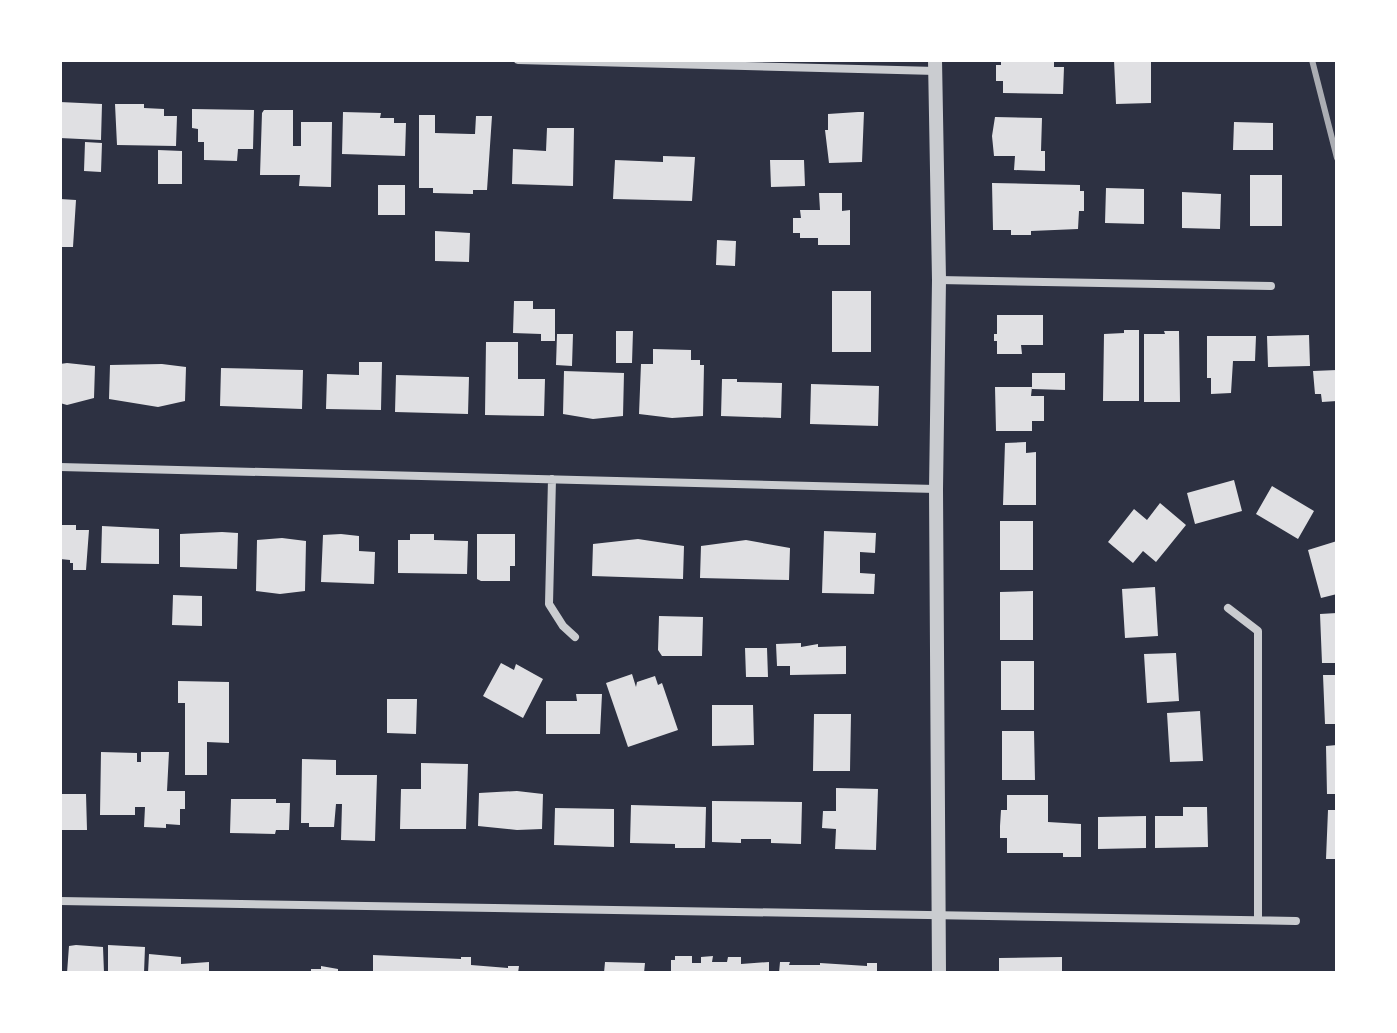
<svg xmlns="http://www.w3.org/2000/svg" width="1397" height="1033" font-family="'Roboto Condensed',sans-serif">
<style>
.building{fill:#e0e0e3}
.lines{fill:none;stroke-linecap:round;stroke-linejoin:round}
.minor{stroke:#caccd0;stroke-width:8}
.tertiary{stroke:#caccd0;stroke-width:14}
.rail{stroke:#abadb3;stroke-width:6}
</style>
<rect width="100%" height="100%" fill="#2d3142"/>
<path class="building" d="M1001 60H1054V67H1064L1063 94 1003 93V81H996V65H1001Z
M1114 60H1151V103L1116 104Z
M60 102 102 104 101 140 60 138Z
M115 104H144V108L164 109V116H177L176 146 117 145Z
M192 109 254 110 253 149H238L237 161 204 160V142H198V129L192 128Z
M264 110H293V146H301V122H332L331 187 299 186 300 175H260L262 113Z
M343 112 381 113 380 118H394V123H406L405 156 342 154Z
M858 112H864L862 162 829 163 825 130H828V114Z
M419 115H435V133L471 134H475L476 116H492L487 190H473V194L433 193V188H419Z
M995 117 1042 118 1041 151H1045V171L1014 170 1015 156H994L992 136Z
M1234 122 1273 123V150H1233Z
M547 128H574L573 186 512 184 513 149 546 151Z
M85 142 102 143 101 172 84 171Z
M158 150 182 151V184H158Z
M663 156 695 157 692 201 613 199 615 160 663 162Z
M770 160H804L805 186 771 187Z
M1250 175H1282V226H1250Z
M992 183 1080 185V191H1084V211H1079L1078 229 1031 231V235H1011V230H993Z
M378 185H405V215H378Z
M1106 188 1144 189V224L1105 223Z
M1182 192 1221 194 1220 229 1182 228Z
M819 193H842V211L850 210V245H818V238H800V233H793V218H801L800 210H820Z
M60 199 76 200 73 247H60Z
M435 231 470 233 469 262 435 261Z
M717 240 736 241 735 266 716 265Z
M832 291H871V352H832Z
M514 301H533V309H555V341H541V334L513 333Z
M997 315H1043V345H1021L1022 354H997V341H994V334H997Z
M1124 330H1139V401H1103L1104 334 1124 333Z
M616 331H633L632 363H616Z
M1164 331H1179L1180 402H1144V334H1165Z
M557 334H573L572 366 556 365Z
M1309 335 1310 366 1268 367 1267 336Z
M1207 336H1256L1255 361H1233L1231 393 1211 394V378H1207Z
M486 342H518V379H545L544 416 485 415Z
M653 349 691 350V360H700V365H704L703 416 672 418 639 414 641 364H653Z
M359 362H382L381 410 326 409 327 374 359 375Z
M67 363 95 366 94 398 67 405 60 403V364Z
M162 364 186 367 185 401 158 407 109 399 110 365Z
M221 368 303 370 302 409 220 406Z
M1337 370V401L1322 402 1321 394H1315L1313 371Z
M564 371 624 373 623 416 593 419 563 414Z
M1032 373H1065V390L1032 389Z
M396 375 469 377 468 414 395 412Z
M722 379H737V382L782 383 781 418 721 416Z
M811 384 879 386 878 426 810 424Z
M995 387H1032L1031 396H1044V421H1032V431H996Z
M1026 442V453L1036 452V505H1003L1005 443Z
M1234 480 1242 511 1195 524 1187 493Z
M1272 486 1314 511 1298 539 1256 514Z
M1160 503 1186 525 1156 562 1143 551 1133 563 1108 542 1134 509 1147 520Z
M1000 521H1033V570H1000Z
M60 525H76V530H89L86 570H73V563H70V560L60 559Z
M102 526 159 529V564L101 563Z
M824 531 876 533 875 553 860 552V573L875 574 874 594 822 593Z
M222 532 238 533 237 569 180 567V534Z
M341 534 359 536V551L375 552 374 584 321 582 323 535Z
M410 534H434V540L468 541 467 574 398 573V540H410Z
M477 534H515V566H510V581H481L477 579Z
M282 538 306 541 305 591 280 594 256 591 257 540Z
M638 539 684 546 683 579 592 576 593 544Z
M746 540 790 548 789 580 700 578 701 546Z
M1337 541V594L1321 598 1308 550Z
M1155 587 1158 636 1125 638 1122 589Z
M1033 591V640H1000V592Z
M173 595 202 596V626L172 625Z
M1337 613V663H1322L1320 614Z
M659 616 703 617 702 656H662L658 650Z
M801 643V647L818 644V647L846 646V674L790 675V666H777L776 644Z
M745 648H767L768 677H746Z
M1176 653 1179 701 1147 703 1144 654Z
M1001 661H1034V710H1001Z
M501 663 514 670 516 664 543 679 523 718 483 696Z
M632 674 636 687 637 682 655 676 658 685 662 683 678 730 628 747 606 683Z
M1323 675H1337V724H1325Z
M178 681 229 682V743L207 742V775H185V703H178Z
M576 694H602L600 734H546V701H577Z
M387 699H417L416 734 387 733Z
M712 705H753L754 745 712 746Z
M1200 711 1203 761 1170 762 1167 713Z
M814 714H851L850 771H813Z
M1002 731H1034L1035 780H1002Z
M1337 745V794H1327L1326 746Z
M101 752 137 753V762H141V752H169L167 791H185V809H180V825L166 824V828L144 827 145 807H135V815H100Z
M302 759 336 760V775H377L375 841 341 840 342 804H336L334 827H309V823H301Z
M421 763 468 764 466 829H400L401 789H421Z
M836 788 878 789 876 850 835 849 836 829 822 828 823 811H836Z
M517 791 543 794 542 829 517 830 478 826 479 793Z
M60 794H86L87 830H60Z
M1007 795H1048V822L1081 824V857H1063V853H1007V838H1000V826L1001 810H1007Z
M231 799H276V803H290L289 830H276L275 834 230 833Z
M712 801 802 802 801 844 771 843V839H741V843L712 842Z
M631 805 706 807 705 848H675V844L630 843Z
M1183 807H1207L1208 847 1155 848V816H1183Z
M555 808 614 809V847L554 845Z
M1328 810H1337V859H1326Z
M1146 816V848L1098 849V817Z
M76 945 103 947 104 973H67L69 946Z
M108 945 145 947 144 973H108Z
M149 954 181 957V964L209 962V973H148Z
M373 955 461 959V957H471V965L508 968V966H519L518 973H373Z
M675 956H692V963H701V957L713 956 712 962H727L728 957H741V964L769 962V973H671V960H675Z
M1062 957V973H999V958Z
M605 962 645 963 644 973H604Z
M780 962H790L789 965H820V963L867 966V963H877V973H779Z
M321 966 338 969V973H311V969H321Z"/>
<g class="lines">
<path class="minor" d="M518 60 936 71
M939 280 1271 286
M60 467 936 489
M552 479 549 604 563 626 575 637
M1228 608 1258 631V920
M60 901 1296 921"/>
<path class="tertiary" d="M935 60 939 280 936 489 939 973"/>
<path class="rail" d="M1312 60 1337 158"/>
</g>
<rect width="1397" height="1033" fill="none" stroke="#ffffff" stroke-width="124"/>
</svg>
